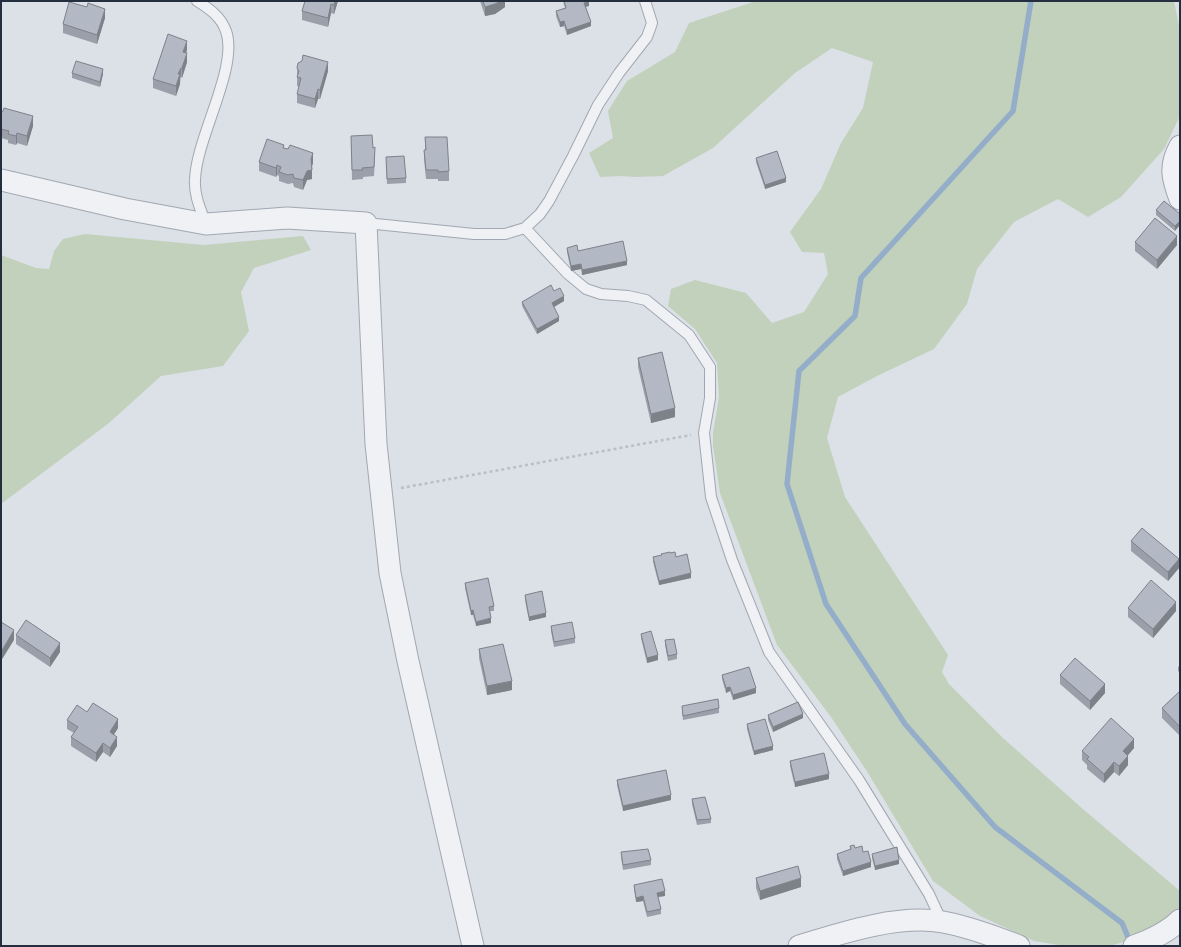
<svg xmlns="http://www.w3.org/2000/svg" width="1181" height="947" font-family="'Source Sans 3',sans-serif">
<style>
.green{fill:#c2d1bc}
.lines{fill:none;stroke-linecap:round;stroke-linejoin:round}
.stream{stroke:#94aec9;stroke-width:5.5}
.lane-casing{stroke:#a1a7b1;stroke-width:12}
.street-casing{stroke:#a1a7b1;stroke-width:23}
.path{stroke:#babec5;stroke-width:2.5;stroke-dasharray:3 3;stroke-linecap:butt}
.lane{stroke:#eff1f5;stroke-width:10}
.street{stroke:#eff1f5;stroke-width:21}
.wall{fill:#9a9fa9}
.shaded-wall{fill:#7d8289}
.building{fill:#b3b9c4;stroke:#7d8289}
</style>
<rect width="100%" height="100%" fill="#dce0e7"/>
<path class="green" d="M756 1H1174L1180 31V116L1164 149 1121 197 1088 217 1058 199 1014 222 977 269 967 304 934 349 877 376 838 397 827 438 845 497 948 655 942 672 949 684 1003 738 1084 810 1180 891V907L1145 936 1113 945 1101 946H1065L1034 941 980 916 933 881 868 773 831 717 777 645 720 493 713 446V433L719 397 717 363 695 329 668 306 671 289 695 280 746 293 772 323 804 312 828 274 824 253 802 252 790 232 821 189 841 143 863 108 873 62 832 48 795 73 713 148 663 176 636 177 620 176 600 177 589 153 613 138 608 111 627 81 675 52 689 23Z
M85 234 204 245 303 236 311 250 254 268 241 292 249 331 223 366 161 376 109 423 1 504V255L36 268 49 269 54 251 63 239Z"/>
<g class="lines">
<path class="stream" d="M1031 1 1013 111 861 278 855 316 799 371 787 484 826 604 905 724 995 827 1122 923 1131 944"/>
<defs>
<path id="lane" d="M197 1C210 9 221 17 226 31 239 67 196 138 195 180 194 196 201 210 206 224
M366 223 474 234H505L525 228 540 214 549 201 573 156 598 105 619 73 647 37 652 23 645 1
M525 228 568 274 586 289 601 294 628 296 646 300 689 335 710 367V398L704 433 711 497 732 560 769 652 859 780 929 894 942 922"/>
<path id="street" d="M1180 146C1169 166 1172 178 1180 199
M1 180 125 209 206 224 287 218 366 223 376 444 390 573 408 661 473 946
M799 946C841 933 899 914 943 922 969 927 994 936 1019 946
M1134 946C1151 940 1167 933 1180 920"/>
</defs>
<use href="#lane" class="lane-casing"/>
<use href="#street" class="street-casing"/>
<path class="path" d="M401 488 691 435"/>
<use href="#lane" class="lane"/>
<use href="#street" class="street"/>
</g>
<path class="wall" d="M305 1H338L334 14 331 13 328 27 302 20V11Z
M480 1H505V7L495 14 485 16Z
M563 1 589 6 586 7 591 26 567 35 564 26 560 27 556 16V11L565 8Z
M105 18 97 44 63 33V24Z
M187 50 186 53 187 62 182 78 181 77 180 78V84L176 96 153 88V79Z
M297 68 328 71 320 99H318L315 108 297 103V94L299 87 297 86Z
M72 73 103 74 100 87 72 78Z
M1 112 33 126 27 146 17 143 16 145 8 143V140L1 138Z
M351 136 373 148 375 157 374 176 363 177V179L352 180Z
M425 137 449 171V181H438V179H426L424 159V150H425Z
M284 148 313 163 312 166V179L307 180 303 190 294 187 293 183 288 184 279 181V176L277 175 276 177 259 171V162Z
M756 158 786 182 765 189 756 162Z
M386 162 406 178V183L387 184Z
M1156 210 1180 214 1175 231 1156 215Z
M1135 242 1177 245 1157 269 1135 251Z
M567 248 578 251 627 265 582 275 581 269 571 271 567 252Z
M554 291 564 301 554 307 559 321 537 334 522 306V302Z
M638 358 675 417 651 423 638 367Z
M1131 541 1179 568 1168 581 1131 551Z
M670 553 676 557 691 578 659 585 653 562V557L661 555V554Z
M465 583 494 606V611H490L491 623 476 626 473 615H471L465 588Z
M525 595 546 617 529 621 525 600Z
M1128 608 1176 611 1153 638 1128 617Z
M551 626 575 638V643L554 647 551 631Z
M641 634 658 660 647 663 641 638Z
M16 635 60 652 50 667 16 644Z
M665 640 677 654V659L668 661 665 645Z
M479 649 512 690 487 695 479 658Z
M1178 666 1180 668V673L1178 671Z
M722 675 756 693 733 700 730 691 726 693 722 679Z
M1060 675 1105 693 1090 710 1060 684Z
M1180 691V736L1162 718V708Z
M682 706 719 708V713L683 720 682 711Z
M87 712 118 728 114 734 117 746 110 757 103 752 96 762 71 746V737L74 733 67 729V720Z
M768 715 803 718 773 732 768 720Z
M747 724 773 750 754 755 747 729Z
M1134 748 1128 755V765L1119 776 1114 772 1104 783 1087 769V765L1082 760V751Z
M790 761 829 779 795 787 790 766Z
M617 780 671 800 623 811 617 785Z
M692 799 711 819V823L697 825 692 804Z
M850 846 863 852 871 867 843 876 837 859V854L850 850Z
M621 852 651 860V865L623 870 621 857Z
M872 854 899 864 875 870 872 858Z
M756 878 801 887 760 900 756 888Z
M634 885 665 896 658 897 661 909V914L647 917 643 901 636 902 634 889Z"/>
<path class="shaded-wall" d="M335 1H338L334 14V5Z
M501 1H505V7L495 14 485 16V7Z
M589 1V6L584 7V3Z
M331 4V13L328 27V18Z
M105 9V18L97 44V35Z
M564 21V26L560 27V22Z
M591 22V26L567 35V30Z
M187 41V50L183 61V52Z
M187 53V62L182 78V68Z
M328 62V71L320 99V90Z
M181 68 180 84 176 96V86L178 74Z
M103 69V74L100 87V82Z
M318 89V99L315 108V99Z
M33 116V126L27 146V136Z
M17 133V143L16 145V136Z
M313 153V163L311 169V159Z
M277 165V175L276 177V168Z
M312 170V179L307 180 303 190V180L307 171Z
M786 178V182L765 189V185Z
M1180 221V225L1175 231V226Z
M1177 236V245L1157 269V260Z
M627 261V265L582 275V270Z
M581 264V269L571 271V266Z
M564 296V301L552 308V303Z
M559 317V321L537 334V329Z
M675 408V417L651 423V414Z
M1179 559V568L1168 581V572Z
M691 573V578L659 585V581Z
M1176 602V611L1153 638V629Z
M473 610V615H471V611Z
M546 613V617L529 621V617Z
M491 618V623L476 626V622Z
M14 630V640L1 661V652Z
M60 643V652L50 667V658Z
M658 655V660L647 663V658Z
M512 681V690L487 695V686Z
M1105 684V693L1090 710V701Z
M730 687V691L726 693V688Z
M756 688V693L733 700V695Z
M803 714V718L773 732V727Z
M118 719V728L110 741V732Z
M117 737V746L110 757V748Z
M1134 739V748L1123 761V751Z
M103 743V752L96 762V753Z
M773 746V750L754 755V751Z
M1128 756V765L1119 776V766Z
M1114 762V772L1104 783V774Z
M829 774V779L795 787V782Z
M671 795V800L623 811V806Z
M899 860V864L875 870V866Z
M871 862V867L843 876V871Z
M801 878V887L760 900V891Z
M665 891V896L657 897V893Z
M643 896V901L636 902V898Z"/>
<path class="building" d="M305 1H335L334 5 331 4 328 18 302 11Z
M483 1H501L495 4 485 7Z
M564 1H589L584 3 591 22 567 30 564 21 560 22 556 11 566 8Z
M69 2 87 7 88 3 105 9 97 35 63 24Z
M168 34 187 41 183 52 187 53 182 68H181L178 74H180L176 86 153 79Z
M303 55 328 62 320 90 318 89 315 99 297 94 301 78 297 77 299 71 297 68 298 63 302 61Z
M76 61 103 69 100 82 72 73Z
M4 108 33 116 27 136 17 133 16 136 8 134 9 131 1 129V112L3 111Z
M372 135 373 148 375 147 374 167 362 168 363 170H352L351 136Z
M425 137H447L449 171 438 172V170H426L424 150H426Z
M267 139 284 145 283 148 288 149 290 145 313 153 311 159 312 170 307 171 303 180 294 178 293 174 288 175 279 172 281 167 277 165 276 168 259 162Z
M777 151 786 178 765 185 756 158Z
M404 156 406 178 387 179 386 157Z
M1164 201 1180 214V221L1175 226 1156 210Z
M1155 218 1177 236 1157 260 1135 242Z
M623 241 627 261 582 270 581 264 571 266 567 248 577 245 578 251Z
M551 285 554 291 560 288 564 296 552 303 559 317 537 329 522 302Z
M662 352 675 408 651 414 638 358Z
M1142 528 1179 559 1168 572 1131 541Z
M670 552V553L675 552 676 557 687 554 691 573 659 581 653 557 662 555 661 554Z
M488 578 494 606 489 607 491 618 476 622 473 610 471 611 465 583Z
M1151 580 1176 602 1153 629 1128 608Z
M542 591 546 613 529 617 525 595Z
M26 620 60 643 50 658 16 635Z
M1 622 14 630 1 652Z
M572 622 575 638 554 642 551 626Z
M651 631 658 655 647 658 641 634Z
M674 639 677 654 668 656 665 640Z
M503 644 512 681 487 686 479 649Z
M1075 658 1105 684 1090 701 1060 675Z
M749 667 756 688 733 695 730 687 726 688 722 675Z
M1180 691V727L1162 708Z
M718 699 719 708 683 716 682 706Z
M798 702 803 714 773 727 768 715Z
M93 703 118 719 110 732 117 737 110 748 103 743 96 753 71 737 78 727 67 720 77 705 87 712Z
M1111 718 1134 739 1123 751 1128 756 1119 766 1114 762 1104 774 1087 759 1089 757 1082 751Z
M765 719 773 746 754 751 747 724Z
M824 753 829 774 795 782 790 761Z
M666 770 671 795 623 806 617 780Z
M705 797 711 819 697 820 692 799Z
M854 845 855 848 862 846 863 852 868 851 871 862 843 871 837 854 851 849 850 846Z
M897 847 899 860 875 866 872 854Z
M648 849 651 860 623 865 621 852Z
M798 866 801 878 760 891 756 878Z
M662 879 665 891 657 893 661 909 647 912 643 896 636 898 634 885Z"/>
<rect width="1181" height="947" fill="none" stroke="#252e3e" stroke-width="4"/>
</svg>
